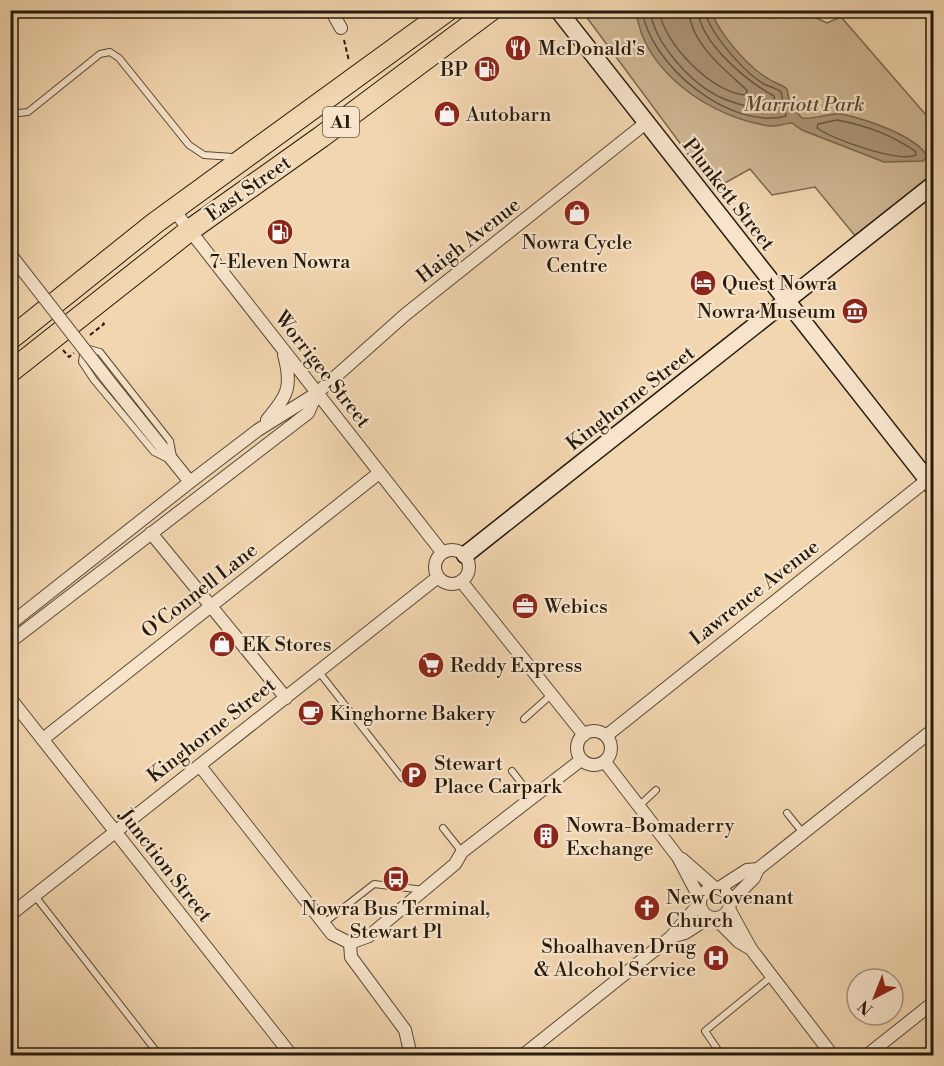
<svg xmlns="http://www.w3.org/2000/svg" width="944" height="1066" font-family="'Libre Bodoni',serif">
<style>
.green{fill:#cfb693;stroke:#7a6850;stroke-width:1.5}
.water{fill:#ac9678;stroke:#76654d;stroke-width:1.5}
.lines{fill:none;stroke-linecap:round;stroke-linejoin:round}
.shore{stroke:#685842;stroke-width:1.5}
.lane-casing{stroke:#584a35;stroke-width:8}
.street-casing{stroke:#584a35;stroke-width:14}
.secondary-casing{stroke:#251b0c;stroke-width:19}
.highway-casing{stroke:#251b0c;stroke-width:23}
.path{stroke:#251b0c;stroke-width:2;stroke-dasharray:4.5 3;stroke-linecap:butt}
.lane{stroke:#f7e4cb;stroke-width:6}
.street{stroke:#f7e4cb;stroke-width:12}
.secondary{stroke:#f7e4cb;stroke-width:16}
.highway{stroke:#f2d6af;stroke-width:21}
.street-bridge-casing{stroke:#584a35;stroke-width:14;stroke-linecap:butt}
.street-bridge{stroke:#f7e4cb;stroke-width:12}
.labels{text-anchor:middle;stroke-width:4.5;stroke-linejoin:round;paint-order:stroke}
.shield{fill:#f7e4cb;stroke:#645745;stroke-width:1.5}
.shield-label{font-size:18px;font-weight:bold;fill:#251b0c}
.poi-label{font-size:20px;fill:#251b0c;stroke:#f7e4cb;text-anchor:start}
.park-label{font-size:20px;font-style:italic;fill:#584a34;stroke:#f7e4cb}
.street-label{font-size:20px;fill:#251b0c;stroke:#f7e4cb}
</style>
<rect width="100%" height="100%" fill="#f2d6af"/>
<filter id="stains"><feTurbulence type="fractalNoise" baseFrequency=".00333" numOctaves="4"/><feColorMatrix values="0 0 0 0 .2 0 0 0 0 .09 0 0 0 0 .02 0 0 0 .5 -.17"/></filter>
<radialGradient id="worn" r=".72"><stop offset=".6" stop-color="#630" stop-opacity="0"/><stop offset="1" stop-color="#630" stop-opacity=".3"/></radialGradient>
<path class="green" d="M582 11H811L812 16 827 23 841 17 933 123V176L856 237 815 187 772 195 750 169 714 189Z"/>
<path class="water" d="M636 11H711C719 33 746 65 767 78 774 83 781 84 787 89L790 105 802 118C815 120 826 113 839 114 859 116 920 137 927 157L923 161 884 162 802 130 792 123C785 123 777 127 770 126 712 118 644 73 636 11Z"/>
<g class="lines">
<path class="shore" d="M642 10C650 66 731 131 786 116L781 92C776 88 770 87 764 84 745 73 708 32 705 10
M650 10C654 43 692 85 722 98 737 105 755 108 771 112L776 111 774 96C748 82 700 43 698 10
M659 10C663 43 713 94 746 95L747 90C725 70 690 43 689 10
M837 120C864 125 892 135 915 151L916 155C898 163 833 139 817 128L818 124Z"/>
<defs>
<path id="lane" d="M10 114 28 112 100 54 110 52 119 58 189 145 204 155 233 157
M89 349 100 352 170 441 174 462 154 452 94 380 82 362 83 354Z
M319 672 402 778
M524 719 552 694
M512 771 533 798
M639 806 656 790
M787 813 803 833
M443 828 462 852
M35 896 160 1056
M324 923 374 884 424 890
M722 1056 705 1031 772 976"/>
<path id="street" d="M331 10 341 28
M173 209 442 552
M112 385 190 482
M267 420C287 395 293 388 284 355
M151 533 286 698
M435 567a17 17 0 1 1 34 0a17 17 0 1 1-34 0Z
M461 581 584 735
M10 624 190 482 258 430 317 393 406 314 647 122
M10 642 308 413 317 393
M10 698 292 1056
M577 748a17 17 0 1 1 34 0a17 17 0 1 1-34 0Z
M606 736 927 480
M43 739 379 473
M605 762 678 857 700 899
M200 766 332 934 350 943
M682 859 715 888
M719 888 747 870 758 869
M700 903a15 15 0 1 1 30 0a15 15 0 1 1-30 0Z
M730 902 754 878 758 869 934 729
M729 909 751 949 833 1056
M10 915 438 577
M715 918 739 942 751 949
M671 937 685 933 710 917
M350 943 369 936 455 864 462 852 581 760
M350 943 351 957 405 1030 411 1056
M522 1056 671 937 700 903
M866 1056 934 1002"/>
<path id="secondary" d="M558 10 934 488
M465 555 934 184"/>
<path id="highway" d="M10 339 155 223 448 10
M10 372 190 230 321 137 491 10"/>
</defs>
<use href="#lane" class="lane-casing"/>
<use href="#street" class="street-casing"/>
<use href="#secondary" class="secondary-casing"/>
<use href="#highway" class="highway-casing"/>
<path class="path" d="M344 40 349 61
M90 335 104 324 102 322
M63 350 69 357 74 353"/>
<use href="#lane" class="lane"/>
<use href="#street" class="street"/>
<use href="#secondary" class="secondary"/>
<use href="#highway" class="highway"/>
<defs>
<path id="street-bridge" d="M10 254 112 385"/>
</defs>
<use href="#street-bridge" class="street-bridge-casing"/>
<use href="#street-bridge" class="street-bridge"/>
</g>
<defs>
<symbol id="restaurant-disc" viewBox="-11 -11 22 22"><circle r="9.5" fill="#8f2418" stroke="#f7e4cb"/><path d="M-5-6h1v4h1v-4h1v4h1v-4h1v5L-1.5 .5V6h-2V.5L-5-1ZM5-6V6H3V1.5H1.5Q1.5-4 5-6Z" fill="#fff"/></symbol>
<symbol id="fuel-disc" viewBox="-11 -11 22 22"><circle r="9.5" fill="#8f2418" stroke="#f7e4cb"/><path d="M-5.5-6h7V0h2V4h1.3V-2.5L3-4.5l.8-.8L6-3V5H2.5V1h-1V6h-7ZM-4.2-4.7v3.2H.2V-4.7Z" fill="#fff"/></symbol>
<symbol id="shop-disc" viewBox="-11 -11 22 22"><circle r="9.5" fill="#8f2418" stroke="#f7e4cb"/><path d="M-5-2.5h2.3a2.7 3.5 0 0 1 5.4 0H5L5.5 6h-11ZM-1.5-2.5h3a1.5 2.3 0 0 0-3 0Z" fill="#fff"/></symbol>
<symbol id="hotel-disc" viewBox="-11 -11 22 22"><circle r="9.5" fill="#8f2418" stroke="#f7e4cb"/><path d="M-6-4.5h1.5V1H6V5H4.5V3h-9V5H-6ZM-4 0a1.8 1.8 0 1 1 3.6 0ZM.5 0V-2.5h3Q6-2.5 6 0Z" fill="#fff"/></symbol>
<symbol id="museum-disc" viewBox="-11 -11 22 22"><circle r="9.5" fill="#8f2418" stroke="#f7e4cb"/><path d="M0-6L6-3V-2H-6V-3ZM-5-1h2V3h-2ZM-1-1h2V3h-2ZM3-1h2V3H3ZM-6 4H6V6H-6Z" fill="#fff"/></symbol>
<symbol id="office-disc" viewBox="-11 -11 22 22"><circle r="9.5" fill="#8f2418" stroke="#f7e4cb"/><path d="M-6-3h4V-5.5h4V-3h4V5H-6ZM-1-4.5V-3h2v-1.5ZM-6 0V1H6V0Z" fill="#fff"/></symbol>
<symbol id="supermarket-disc" viewBox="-11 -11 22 22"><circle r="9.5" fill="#8f2418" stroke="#f7e4cb"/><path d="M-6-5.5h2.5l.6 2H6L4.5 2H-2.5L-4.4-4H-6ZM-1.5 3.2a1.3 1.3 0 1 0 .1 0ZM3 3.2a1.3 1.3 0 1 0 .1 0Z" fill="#fff"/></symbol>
<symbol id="cafe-disc" viewBox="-11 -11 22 22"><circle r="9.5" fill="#8f2418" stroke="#f7e4cb"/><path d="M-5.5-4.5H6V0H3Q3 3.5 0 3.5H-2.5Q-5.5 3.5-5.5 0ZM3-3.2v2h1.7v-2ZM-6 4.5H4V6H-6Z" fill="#fff"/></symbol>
<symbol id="parking-disc" viewBox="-11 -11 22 22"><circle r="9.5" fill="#8f2418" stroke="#f7e4cb"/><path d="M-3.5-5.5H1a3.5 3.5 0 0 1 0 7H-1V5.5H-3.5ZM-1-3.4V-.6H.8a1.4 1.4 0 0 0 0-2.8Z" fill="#fff"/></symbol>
<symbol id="building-disc" viewBox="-11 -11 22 22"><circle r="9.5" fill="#8f2418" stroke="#f7e4cb"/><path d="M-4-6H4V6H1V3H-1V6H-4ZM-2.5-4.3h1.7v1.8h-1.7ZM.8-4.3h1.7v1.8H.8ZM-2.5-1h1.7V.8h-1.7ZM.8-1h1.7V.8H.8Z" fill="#fff"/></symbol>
<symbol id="bus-disc" viewBox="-11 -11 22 22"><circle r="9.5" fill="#8f2418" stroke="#f7e4cb"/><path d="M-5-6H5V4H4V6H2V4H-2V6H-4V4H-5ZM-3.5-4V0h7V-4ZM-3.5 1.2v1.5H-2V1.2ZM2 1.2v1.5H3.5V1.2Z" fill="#fff"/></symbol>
<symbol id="church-disc" viewBox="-11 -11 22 22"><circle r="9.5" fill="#8f2418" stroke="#f7e4cb"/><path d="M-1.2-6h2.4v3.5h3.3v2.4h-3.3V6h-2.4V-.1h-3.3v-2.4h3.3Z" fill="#fff"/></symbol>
<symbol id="hospital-disc" viewBox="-11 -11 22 22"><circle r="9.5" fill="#8f2418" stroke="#f7e4cb"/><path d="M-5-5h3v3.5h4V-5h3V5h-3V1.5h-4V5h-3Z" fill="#fff"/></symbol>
</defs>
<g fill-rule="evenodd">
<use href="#restaurant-disc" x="503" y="33" width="30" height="30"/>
<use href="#fuel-disc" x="472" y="54" width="30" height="30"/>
<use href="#shop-disc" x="432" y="99" width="30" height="30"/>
<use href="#shop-disc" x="562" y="198" width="30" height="30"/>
<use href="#fuel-disc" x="265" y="217" width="30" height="30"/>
<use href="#hotel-disc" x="688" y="268" width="30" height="30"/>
<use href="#museum-disc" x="840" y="296" width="30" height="30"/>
<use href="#office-disc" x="510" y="591" width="30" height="30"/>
<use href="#shop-disc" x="207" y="629" width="30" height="30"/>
<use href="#supermarket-disc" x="416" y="650" width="30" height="30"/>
<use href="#cafe-disc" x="296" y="698" width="30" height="30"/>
<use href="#parking-disc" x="399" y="760" width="30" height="30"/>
<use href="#building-disc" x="531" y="821" width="30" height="30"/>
<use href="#bus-disc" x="381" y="864" width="30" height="30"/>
<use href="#church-disc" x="632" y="893" width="30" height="30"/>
<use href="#hospital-disc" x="701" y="943" width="30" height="30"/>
</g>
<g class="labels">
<rect class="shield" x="323" y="107" width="36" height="30" rx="4.5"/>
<g class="shield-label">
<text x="341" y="128">A1</text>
</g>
<g class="poi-label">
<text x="538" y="55">McDonald's</text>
<text x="468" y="76" text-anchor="end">BP</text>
<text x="466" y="121">Autobarn</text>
<text x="577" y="249" text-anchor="middle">Nowra Cycle<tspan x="577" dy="23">Centre</tspan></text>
<text x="280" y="268" text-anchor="middle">7-Eleven Nowra</text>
<text x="722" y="290">Quest Nowra</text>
<text x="836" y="318" text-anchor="end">Nowra Museum</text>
<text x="544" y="613">Webics</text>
<text x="242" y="651">EK Stores</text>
<text x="450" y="672">Reddy Express</text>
<text x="330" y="720">Kinghorne Bakery</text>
<text x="434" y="770">Stewart<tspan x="434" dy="23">Place Carpark</tspan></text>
<text x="566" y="832">Nowra-Bomaderry<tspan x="566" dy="23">Exchange</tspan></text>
<text x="666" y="904">New Covenant<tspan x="666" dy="23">Church</tspan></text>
<text x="396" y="915" text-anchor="middle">Nowra Bus Terminal,<tspan x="396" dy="23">Stewart Pl</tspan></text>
<text x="696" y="953" text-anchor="end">Shoalhaven Drug<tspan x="696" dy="23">&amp; Alcohol Service</tspan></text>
</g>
<g class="park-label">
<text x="804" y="111">Marriott Park</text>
</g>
<g class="street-label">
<text transform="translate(248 188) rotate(-35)" y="7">East Street</text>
<text transform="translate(729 194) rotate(52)" y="7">Plunkett Street</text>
<text transform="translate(468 240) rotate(-38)" y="7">Haigh Avenue</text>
<text transform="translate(323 369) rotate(52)" y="7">Worrigee Street</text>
<text transform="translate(630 398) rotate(-38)" y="7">Kinghorne Street</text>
<text transform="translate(199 590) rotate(-38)" y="7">O'Connell Lane</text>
<text transform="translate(754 592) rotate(-38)" y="7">Lawrence Avenue</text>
<text transform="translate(211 730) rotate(-38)" y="7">Kinghorne Street</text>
<text transform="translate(166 865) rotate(52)" y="7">Junction Street</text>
</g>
</g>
<rect width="944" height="1066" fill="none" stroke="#f2d6af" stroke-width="36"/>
<rect x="12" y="12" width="920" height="1042" fill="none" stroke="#251b0c" stroke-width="3"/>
<rect x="18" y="18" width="908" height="1030" fill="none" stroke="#251b0c" stroke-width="1.5"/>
<g transform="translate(875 997) rotate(222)"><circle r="28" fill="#f7e4cb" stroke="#a3947f" stroke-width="1.5"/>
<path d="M0-4.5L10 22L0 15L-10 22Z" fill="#8f2418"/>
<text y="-9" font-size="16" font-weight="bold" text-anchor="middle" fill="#251b0c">N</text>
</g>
<rect width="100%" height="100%" filter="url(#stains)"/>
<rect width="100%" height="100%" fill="url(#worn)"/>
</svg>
